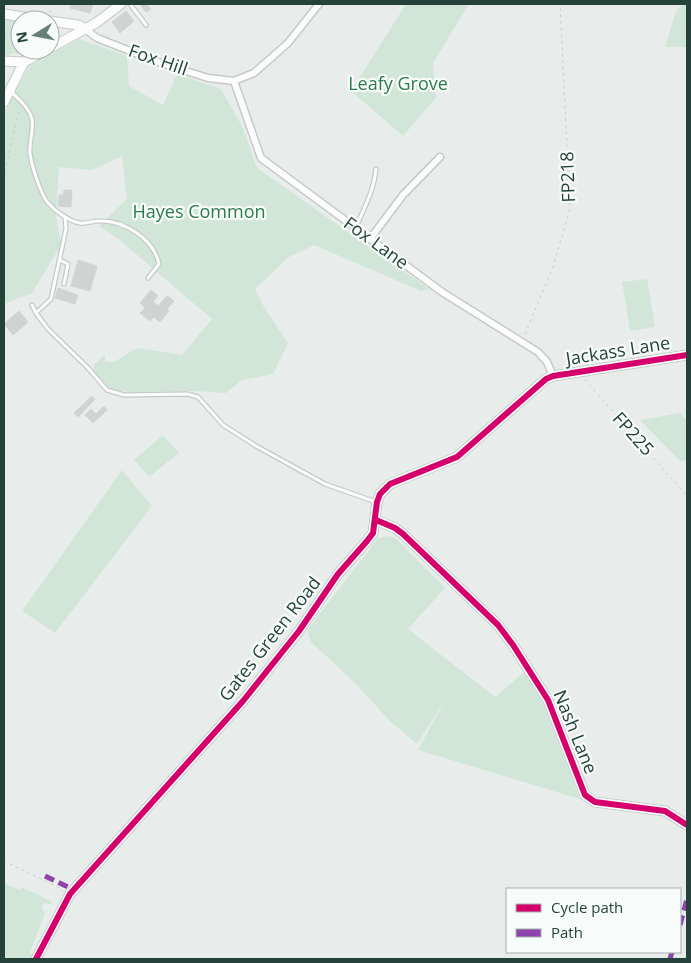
<svg xmlns="http://www.w3.org/2000/svg" width="691" height="963" font-family="'Open Sans',sans-serif">
<style>
.green{fill:#d1e6d8}
.building{fill:#cfd4d2;stroke:#d1d6d4}
.lines{fill:none;stroke-linecap:round;stroke-linejoin:round}
.lane-casing{stroke:#c5cac8;stroke-width:5.5}
.street-casing{stroke:#c5cac8;stroke-width:9}
.secondary-casing{stroke:#c3cbc8;stroke-width:11}
.path{stroke:#c3ccca;stroke-width:1;stroke-dasharray:2.5 4;stroke-linecap:butt}
.lane{stroke:#fcfcfc;stroke-width:3}
.street{stroke:#fcfcfc;stroke-width:6}
.secondary{stroke:#fcfcfc;stroke-width:9}
.quiet{stroke:#8e44ad;stroke-width:5;stroke-dasharray:10 5;stroke-linecap:butt}
.cycleway-casing{stroke:#f7fbf9;stroke-width:9}
.cycleway{stroke:#d6006c;stroke-width:6}
.labels{text-anchor:middle;stroke-width:4.5;stroke-linejoin:round;paint-order:stroke}
.street-label{font-size:18px;fill:#24423a;stroke:#f7fbf9}
.park-label{font-size:18px;fill:#2d7a4b;stroke:#f7fbf9}
</style>
<rect width="100%" height="100%" fill="#e8edeb"/>
<path class="green" d="M406 4H469L433 63 436 98 403 136 351 91Z
M683 4H687V47H665L676 11Z
M4 19 20 22V50H38L25 56 14 53 4 56Z
M79 39 127 56 129 86 163 105 177 74 221 89 243 128 257 168 429 289 421 291 314 245 289 257 255 289 264 307 288 343 273 374 242 380 226 393 195 391 130 392 118 391 111 389 105 384 93 370 95 364 105 354V362H114L137 348 182 355 212 319 121 241 99 226 127 199 122 156 92 170 59 167 56 216 61 245 32 293 4 304V113L29 67Z
M647 279 655 327 630 331 622 282Z
M680 413 687 421V460L680 461 640 420Z
M163 435 179 453 149 477 134 460Z
M122 470 152 506 55 633 22 611Z
M390 536 396 538 445 588 408 629 495 697 524 672 544 705 580 799 418 750 445 700 417 744 389 720 355 683 311 642 307 630 370 549 377 538Z
M4 883 20 890 22 887 52 902 51 904 45 903 41 906 45 914 30 952 33 955 31 959H4Z"/>
<path class="building" d="M71 4H93L90 13 70 8Z
M140 4H147L151 9 146 12Z
M126 11 134 21 120 33 112 22Z
M64 190H72L71 207 58 206 59 195H63Z
M78 260 97 266 90 291 71 286Z
M58 288 78 295 75 304 55 298Z
M151 290 158 296 153 302 158 306 167 296 174 301 167 309 169 311 160 322 154 317 150 321 140 313 145 308 140 303Z
M19 311 28 322 13 335 4 324Z
M92 396 95 399 78 417 74 413Z
M104 406 107 410 93 423 85 415 91 409 96 414Z"/>
<g class="lines">
<defs>
<path id="lane" d="M130 4 146 25
M11 92C19 99 29 108 32 119 34 130 29 142 30 153 31 164 41 195 48 203 55 211 70 222 80 223 86 224 93 221 99 221 124 220 154 239 159 264L148 278
M356 227C364 208 374 191 376 169
M60 260 68 264 64 284
M32 305 36 313 48 329 88 368 107 390 124 395 187 394 198 397 223 425 256 446 325 484 376 502
M36 313 51 299 66 229 65 217"/>
<path id="street" d="M85 29 97 38 161 63 208 78 234 81 254 73 288 43 319 4
M234 81 261 158 442 292 538 352 547 362 553 376
M370 239 403 195 440 157"/>
<path id="secondary" d="M4 14 43 20
M50 21 78 25 85 29
M50 48 96 23 121 4
M4 61 24 62
M24 62 47 50
M4 102 24 62
M376 520 395 528 403 534 498 625 513 645 548 700 585 795 595 802 665 811 687 825
M36 959 70 894 243 701 299 631 338 574 367 541 373 533 377 502 380 494 390 484 457 457 546 379 553 376 687 355"/>
</defs>
<use href="#lane" class="lane-casing"/>
<use href="#street" class="street-casing"/>
<use href="#secondary" class="secondary-casing"/>
<path class="path" d="M50 12 51 4
M4 35 20 30
M4 178 14 130 20 110
M525 334 552 270 570 209 560 4
M585 380 687 496
M4 861 58 887 63 892"/>
<use href="#lane" class="lane"/>
<use href="#street" class="street"/>
<use href="#secondary" class="secondary"/>
<path class="quiet" d="M45 876 74 890
M680 925 687 899
M670 959 672 952"/>
<defs>
<path id="cycleway" d="M376 520 395 528 403 534 498 625 513 645 548 700 585 795 595 802 665 811 687 825
M36 959 70 894 243 701 299 631 338 574 367 541 373 533 377 502 380 494 390 484 457 457 546 379 553 376 687 355"/>
</defs>
<use href="#cycleway" class="cycleway-casing"/>
<use href="#cycleway" class="cycleway"/>
</g>
<g class="labels">
<g class="street-label">
<text transform="translate(158 60) rotate(19)" y="6">Fox Hill</text>
<text transform="translate(568 177) rotate(-92)" y="6">FP218</text>
<text transform="translate(376 243) rotate(36)" y="6">Fox Lane</text>
<text transform="translate(618 351) rotate(-9)" y="6">Jackass Lane</text>
<text transform="translate(633 434) rotate(48)" y="6">FP225</text>
<text transform="translate(270 639) rotate(-52)" y="6">Gates Green Road</text>
<text transform="translate(575 732) rotate(68)" y="6">Nash Lane</text>
</g>
<g class="park-label">
<text x="398" y="90">Leafy Grove</text>
<text x="199" y="218">Hayes Common</text>
</g>
</g>
<rect width="691" height="963" fill="none" stroke="#24423a" stroke-width="10"/>
<rect x="506" y="888" width="175" height="65" fill="#f7fbf9" stroke="#a3b1ad"/>
<rect x="516" y="904" width="25" height="8" fill="#d6006c" stroke="#a3b1ad"/>
<text x="551" y="913" font-size="15" fill="#24423a">Cycle path</text>
<rect x="516" y="929" width="25" height="8" fill="#8e44ad" stroke="#a3b1ad"/>
<text x="551" y="938" font-size="15" fill="#24423a">Path</text>
<g transform="translate(35 35) rotate(260)"><circle r="24" fill="#f7fbf9" stroke="#a3b1ad"/>
<path d="M0-4L9 19L0 12L-9 19Z" fill="#697e78"/>
<text y="-8" font-size="14" font-weight="bold" text-anchor="middle" fill="#24423a">N</text>
</g>
</svg>
